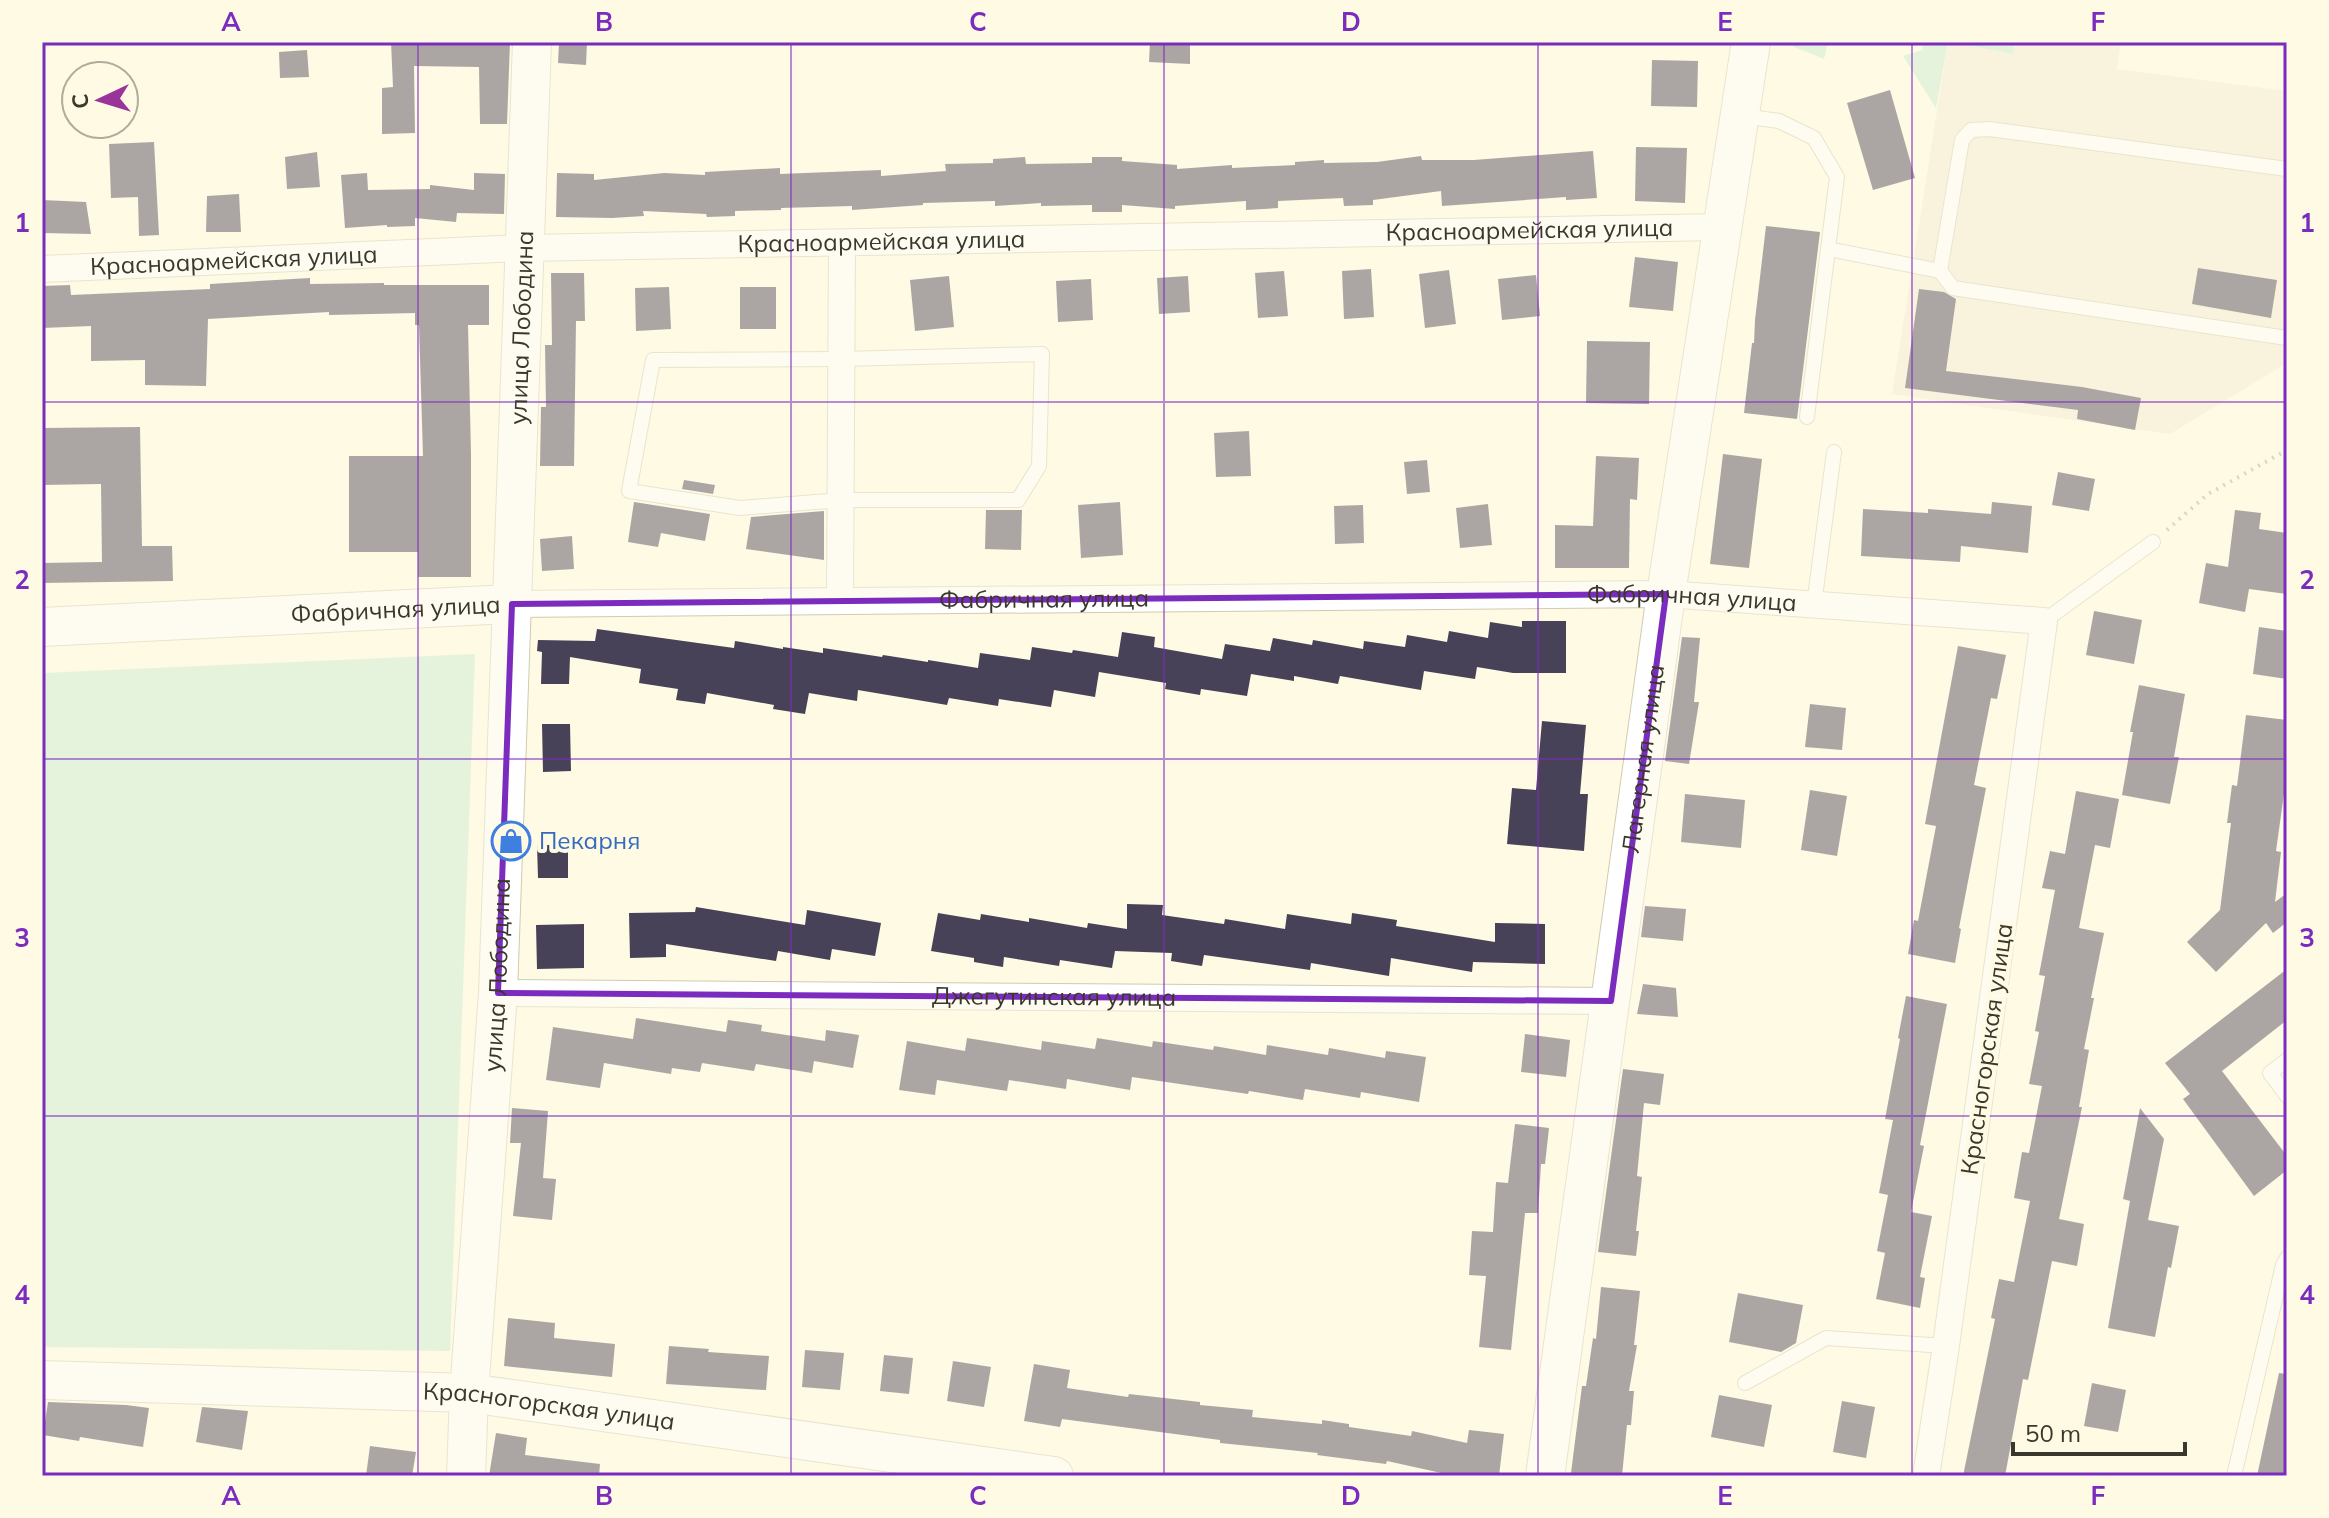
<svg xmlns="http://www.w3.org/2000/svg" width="2329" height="1518" font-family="Mulish,sans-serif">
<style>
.industrial{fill:#f4ebd6}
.green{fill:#c9ecd2}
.building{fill:#484258}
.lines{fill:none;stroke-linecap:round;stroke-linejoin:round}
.lane-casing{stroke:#d0cbb1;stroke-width:16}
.street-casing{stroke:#d0cbb1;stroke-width:28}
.secondary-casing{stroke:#d0cbb1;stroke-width:40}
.path{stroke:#adaa98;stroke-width:4;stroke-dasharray:2 6;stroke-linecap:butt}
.lane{stroke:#fff;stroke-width:14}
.street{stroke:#fff;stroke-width:26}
.secondary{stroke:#fff;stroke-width:38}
.marked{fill:none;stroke:#7b2cbf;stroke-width:6;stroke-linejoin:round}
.grid{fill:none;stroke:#7b2cbf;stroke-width:2;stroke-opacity:0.55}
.labels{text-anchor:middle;stroke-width:8;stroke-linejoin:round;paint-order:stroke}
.street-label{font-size:24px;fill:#3a382d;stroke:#fefae4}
.shop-label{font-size:24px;fill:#366cbe;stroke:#fefae4;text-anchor:start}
.neatline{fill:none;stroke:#7b2cbf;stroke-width:3}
.grid-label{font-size:26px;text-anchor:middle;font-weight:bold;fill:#7b2cbf}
</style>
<rect width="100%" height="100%" fill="#fefae4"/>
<path class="industrial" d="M1948 42 2012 54 2014 42H2121L2117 69 2287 91V363L2170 434 1892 394Z"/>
<path class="green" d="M1782 42H1828L1824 59Z
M1923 42H2014L2013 54 1948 42 1936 108 1903 56 1922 50Z
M475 654 450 1351 42 1347V673Z"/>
<path class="building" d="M391 42H510L507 124H480L479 67 414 66 415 133 382 134V88L393 87Z
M559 42H587L586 65 558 63Z
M1150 42H1190V64L1149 62Z
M307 50 309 77 280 78 279 52Z
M1652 60 1698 61 1697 107 1651 106Z
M1890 90 1915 178 1873 190 1847 103Z
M154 142 159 235 139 236 138 197 111 198 109 144Z
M1636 147 1687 148 1685 203 1635 201Z
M1593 151 1597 198 1566 200V197L1442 206 1441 191 1373 200V205L1344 206 1343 198 1278 201V208L1246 210V201L1175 206V209L1122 205V212H1092V205L1041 206V203L995 206V201L923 203V205L852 210V206L781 208V210L735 211V216L707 217 706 214 643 211 644 216 612 218 556 217 557 173 594 174V180L664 173 705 175V172L780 168V174L881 170V176L946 171 945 164 993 163V159L1025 157 1026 164 1092 163V157H1122V161L1177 165V169L1232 165V168L1295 165V162L1324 160V163L1377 162 1421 156 1422 160H1474Z
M317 152 320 187 287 189 285 157Z
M367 173 368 190 430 189V185L474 190V173L505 174 504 214 457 213 456 222 415 218V226L387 227V225L345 228 341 175Z
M239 194 241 232H206L207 196Z
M42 200 86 202 91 234 42 233Z
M1766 226 1820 232 1797 419 1744 413 1752 343H1754L1755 320Z
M1635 257 1678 262 1673 311 1629 307Z
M2198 268 2277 280 2271 318 2192 304Z
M1371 269 1374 317 1344 319 1342 271Z
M1449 270 1456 324 1425 328 1419 274Z
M1284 271 1288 316 1258 318 1255 273Z
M551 273H584L585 321H576L574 466H540L541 407H546L545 345H552Z
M1536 275 1540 316 1502 320 1498 279Z
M949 276 954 327 915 331 910 280Z
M1188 276 1190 312 1159 314 1157 278Z
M310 278V284L384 283V285H489V325H468L471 454V577H418V552H349V456H423L419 325H415V313L329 315V312L208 319 206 386 145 385V360L91 361V326L42 328V286L70 285 71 295 210 289V284Z
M1091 279 1093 320 1058 322 1056 281Z
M669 287 671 329 636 331 635 288Z
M740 287H776V329H740Z
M1919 289 1944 292 1956 299 1946 371 2082 387 2141 398 2135 430 2077 419 2078 410 1905 388Z
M1587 341 1650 342 1649 404 1586 403Z
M140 427 142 546H172L173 581 42 583V563L102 562 101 484 42 485V428Z
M1249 431 1251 476 1216 477 1214 433Z
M1723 454 1762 459 1749 568 1710 564Z
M1596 456 1639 458 1637 500 1630 499 1629 568H1555V525L1593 526Z
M1427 460 1430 492 1407 494 1404 462Z
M2058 472 2095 479 2089 511 2052 505Z
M684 480 715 485 713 494 682 489Z
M634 502 710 514 705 541 661 533 658 547 628 542Z
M1120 502 1123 555 1081 558 1078 505Z
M1992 502 2032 506 2028 553 1961 546 1960 562 1861 556 1863 509 1928 513V509L1991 514Z
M1488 504 1492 545 1460 548 1456 508Z
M1363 505 1364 543 1335 544 1334 506Z
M986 510H1022L1021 550 985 549Z
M2235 510 2261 513 2259 529 2287 533V594L2249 589 2245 612 2199 603 2206 563 2228 567Z
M824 511V560L746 549 751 517Z
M572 536 574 569 542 571 540 539Z
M2094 611 2142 620 2134 664 2086 655Z
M1522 621H1566V673H1513L1477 667 1475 679 1424 671 1421 690 1340 676 1338 684 1294 676V681L1251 674 1247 696 1201 689 1200 695 1165 689 1166 683 1099 672 1095 697 1054 690 1051 707 999 699 998 706 949 698 947 705 858 690 857 701 809 693 805 714 773 709 774 705 707 693 705 704 676 700 678 689 639 683 641 669 570 657 569 684H541L542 652 537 651 538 640 595 641 597 629 734 648 735 641 783 649V647L823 653V648L882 657 883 655 928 662V660L978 668 980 653 1030 660 1032 647 1072 653 1073 650 1118 657 1122 632 1155 637 1154 647 1222 659 1225 644 1270 651 1273 638 1312 645 1313 640 1363 649 1364 641 1405 647 1407 635 1447 642 1449 631 1488 638 1490 622 1522 627Z
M2259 627 2287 631V679L2253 674Z
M1682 637 1700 638 1694 702H1699L1689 764 1665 761Z
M1958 646 2006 655 1997 699 1991 698 1974 785 1986 788 1959 928 1961 929 1955 963 1908 954 1914 920 1918 921 1936 826 1925 824Z
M2139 685 2185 694 2174 757H2179L2170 804 2122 795 2133 732H2130Z
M1810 704 1846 708 1842 750 1805 747Z
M2246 715 2287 720V772L2276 851 2281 852 2275 902 2287 893V922L2273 933 2266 923 2216 972 2187 942 2220 910 2231 823H2227L2232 785 2237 786Z
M1542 721 1586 725 1580 794H1588L1584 851 1507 844 1512 788 1536 790Z
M542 724H570L571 771 543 772Z
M1810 790 1847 796 1837 856 1801 850Z
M2076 791 2119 799 2110 848 2095 845 2079 928 2104 933 2091 998H2094L2084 1049 2089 1050 2079 1107H2082L2059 1219 2084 1224 2077 1266 2052 1261 2028 1380 2023 1379 2005 1476H1963L1995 1319 1991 1318 1999 1279 2014 1282 2030 1201 2014 1198 2022 1152 2029 1153 2042 1086 2029 1084 2039 1032 2035 1031 2045 976 2039 975 2055 890 2042 888 2050 851 2065 854Z
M1685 794 1745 800 1741 848 1681 842Z
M537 845H568V878H538Z
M1127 904 1163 905 1162 915 1224 924 1225 919 1285 929 1287 914 1351 924 1352 913 1397 920 1396 926 1495 942V923L1545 924V964L1473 962 1472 972 1391 958 1389 976 1311 963 1310 970 1204 955 1202 966 1171 961 1172 953 1115 951 1112 968 1060 960 1059 966 1004 957 1003 967 974 962V958L931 951 938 913 980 920 981 914 1029 922V918L1087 928 1088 923 1127 929Z
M1645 906 1686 909 1683 941 1641 937Z
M696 907 805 925 807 910 881 923 875 956 832 949 830 960 778 951 776 961 666 944V957L630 958 629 913 695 912Z
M584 924V968L537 969 536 925Z
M2287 969V1020L2222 1071 2287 1156V1170L2254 1196 2183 1099 2190 1094 2165 1063Z
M1643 984 1676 988 1678 1017 1637 1014Z
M1906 996 1947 1004 1920 1145 1924 1146 1911 1212 1932 1216 1920 1277 1925 1278 1920 1308 1876 1299 1885 1253 1877 1251 1888 1195 1879 1193 1893 1120 1885 1119 1900 1039 1898 1038Z
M636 1018 726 1032 728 1020 762 1025 761 1031 825 1041 826 1030 859 1035 853 1068 814 1061 812 1073 756 1064 754 1071 702 1063 700 1072 672 1068 671 1074 604 1063 600 1088 546 1080 553 1027 633 1039Z
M1525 1034 1570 1040 1566 1077 1521 1072Z
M967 1038 1041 1050 1042 1041 1095 1049 1097 1038 1152 1047 1153 1041 1213 1050 1214 1046 1266 1055 1267 1045 1328 1055 1329 1048 1385 1058 1386 1051 1426 1057 1419 1102 1361 1092 1360 1098 1305 1089 1303 1100 1249 1091 1248 1094 1132 1077 1130 1090 1067 1079 1066 1089 1009 1080 1007 1091 937 1080 935 1095 899 1090 907 1041 965 1051Z
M1623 1069 1664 1074 1660 1105 1644 1103 1637 1176 1642 1177 1636 1231H1639L1636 1256 1598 1252Z
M512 1108 548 1111 543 1178 556 1179 552 1220 513 1216 521 1143H510Z
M2140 1108 2164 1139 2148 1220 2179 1226 2171 1268 2168 1267 2155 1337 2108 1328 2130 1201 2123 1199Z
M1515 1124 1549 1128 1545 1164H1541L1538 1213H1525L1511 1350 1479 1347 1486 1276 1469 1275 1472 1231 1493 1232 1496 1182 1508 1183Z
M1601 1287 1640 1291 1634 1345H1637L1629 1391H1634L1631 1425H1627L1622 1476 1571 1473 1582 1386H1586L1593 1338 1596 1339Z
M1738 1293 1803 1305 1796 1343 1781 1352 1729 1342Z
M508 1318 555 1323 554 1338 615 1344 612 1377 504 1366Z
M669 1346 709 1349 708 1352 769 1356 766 1390 666 1384Z
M805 1350 844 1353 840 1390 802 1387Z
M884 1355 913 1358 909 1394 880 1391Z
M953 1361 991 1367 984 1407 947 1401Z
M1034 1364 1070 1370 1067 1388 1128 1397 1129 1394 1200 1402V1405L1253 1410 1252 1417 1322 1424V1420L1349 1424V1427L1411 1436 1412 1431 1467 1443 1469 1430 1504 1434 1499 1476H1455L1387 1461 1386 1464 1317 1455 1318 1453 1220 1443V1440L1062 1419 1060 1427 1024 1421Z
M2279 1373 2287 1374V1476H2257Z
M2092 1383 2126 1390 2118 1432 2084 1426Z
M1719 1395 1772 1405 1764 1447 1711 1437Z
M1842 1401 1875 1407 1866 1458 1833 1452Z
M48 1402 126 1405 149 1408 143 1447 80 1437 79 1441 43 1435Z
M202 1407 248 1411 242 1450 196 1442Z
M496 1433 527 1438 525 1455 600 1464 599 1476H489Z
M370 1446 416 1452 412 1476H366Z"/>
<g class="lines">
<defs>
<path id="lane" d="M1742 116 1779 121 1814 138 1837 177 1807 417
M1828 249 1940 271 1953 288 2287 338
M1940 271 1962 140 1971 130 1989 129 2287 169
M1042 354 1039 466 1018 500H841L740 508 629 491 653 360 841 359Z
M1814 605 1834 452
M2044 621 2153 542
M2287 1060 2270 1073 2287 1096
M1745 1383 1826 1338 1946 1346
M2234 1476 2283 1265 2287 1258"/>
<g id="street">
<path id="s1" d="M42 269 523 248 1721 227"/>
<path d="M840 601 842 243"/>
<path id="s2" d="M512 604 1666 594 2044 621 1946 1346 1926 1476"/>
<path id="s3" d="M498 993 1611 1001"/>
</g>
<g id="secondary">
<path id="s4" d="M42 627 512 604"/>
<path id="s5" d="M42 1380 469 1393 1054 1476"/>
<path id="s6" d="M466 1476 469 1393 498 993 532 42"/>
<path id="s7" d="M1545 1476 1666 594 1751 42"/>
</g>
</defs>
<use href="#lane" class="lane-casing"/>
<use href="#street" class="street-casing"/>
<use href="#secondary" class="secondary-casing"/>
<path class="path" d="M2167 530 2208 494 2287 450"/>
<use href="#lane" class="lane"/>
<use href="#street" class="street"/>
<use href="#secondary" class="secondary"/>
</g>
<path d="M0 0H2329V1518H0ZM1666 594 1611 1001 498 993 512 604Z" fill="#fefae4" fill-opacity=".55" fill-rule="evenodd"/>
<path class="marked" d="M1666 594 1611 1001 498 993 512 604Z"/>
<path class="grid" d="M418 42V1476M791 42V1476M1164 42V1476M1538 42V1476M1912 42V1476M42 402H2287M42 759H2287M42 1116H2287"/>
<defs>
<symbol id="shop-ring" viewBox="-11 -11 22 22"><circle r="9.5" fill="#fefae4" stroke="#3f7fe0" stroke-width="1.5"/><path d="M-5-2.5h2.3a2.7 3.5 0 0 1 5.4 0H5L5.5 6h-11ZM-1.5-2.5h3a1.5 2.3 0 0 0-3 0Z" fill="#3f7fe0"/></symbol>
</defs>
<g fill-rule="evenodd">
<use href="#shop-ring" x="489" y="819" width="44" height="44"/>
</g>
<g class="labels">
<g class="street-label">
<text dy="8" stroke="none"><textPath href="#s1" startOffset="1488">Красноармейская улица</textPath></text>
<text dy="8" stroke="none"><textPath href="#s1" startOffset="840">Красноармейская улица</textPath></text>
<text dy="8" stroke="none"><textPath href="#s1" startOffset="192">Красноармейская улица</textPath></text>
<text dy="8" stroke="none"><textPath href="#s6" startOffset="1150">улица Лободина</textPath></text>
<text dy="8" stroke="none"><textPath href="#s2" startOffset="532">Фабричная улица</textPath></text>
<text dy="8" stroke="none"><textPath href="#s2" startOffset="1180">Фабричная улица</textPath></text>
<text dy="8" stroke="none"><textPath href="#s4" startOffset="354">Фабричная улица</textPath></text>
<text dy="8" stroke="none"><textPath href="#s7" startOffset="724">Лагерная улица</textPath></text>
<text dy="8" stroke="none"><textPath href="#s6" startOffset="502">улица Лободина</textPath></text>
<text dy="8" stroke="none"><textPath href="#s3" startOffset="556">Джегутинская улица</textPath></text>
<text transform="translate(1987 1049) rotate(-82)" y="8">Красногорская улица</text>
<text dy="8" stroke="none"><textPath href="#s5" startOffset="508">Красногорская улица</textPath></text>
</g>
<g class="shop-label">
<text x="539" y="849">Пекарня</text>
</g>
</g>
<rect width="2329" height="1518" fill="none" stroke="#fefae4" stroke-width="88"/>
<g transform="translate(100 100) rotate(266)"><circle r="38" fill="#fefae4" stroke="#b0ac9b" stroke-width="2"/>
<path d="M0-6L14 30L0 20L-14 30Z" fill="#99349a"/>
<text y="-12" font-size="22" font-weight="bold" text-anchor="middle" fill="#3a382d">С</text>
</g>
<path d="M2013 1442v12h172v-12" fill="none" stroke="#3a382d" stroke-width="4"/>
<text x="2025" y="1442" font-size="24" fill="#3a382d" stroke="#fefae4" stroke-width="6" paint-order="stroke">50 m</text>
<rect x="44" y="44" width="2241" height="1430" class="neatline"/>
<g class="grid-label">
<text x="231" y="31">A</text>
<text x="604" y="31">B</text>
<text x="978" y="31">C</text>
<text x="1351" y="31">D</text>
<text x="1725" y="31">E</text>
<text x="2098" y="31">F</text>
<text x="22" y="232">1</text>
<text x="2307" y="232">1</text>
<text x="22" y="589">2</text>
<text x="2307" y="589">2</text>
<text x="22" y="947">3</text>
<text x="2307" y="947">3</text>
<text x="22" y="1304">4</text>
<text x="2307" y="1304">4</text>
<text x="231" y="1505">A</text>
<text x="604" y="1505">B</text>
<text x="978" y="1505">C</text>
<text x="1351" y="1505">D</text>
<text x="1725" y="1505">E</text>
<text x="2098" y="1505">F</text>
</g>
</svg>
